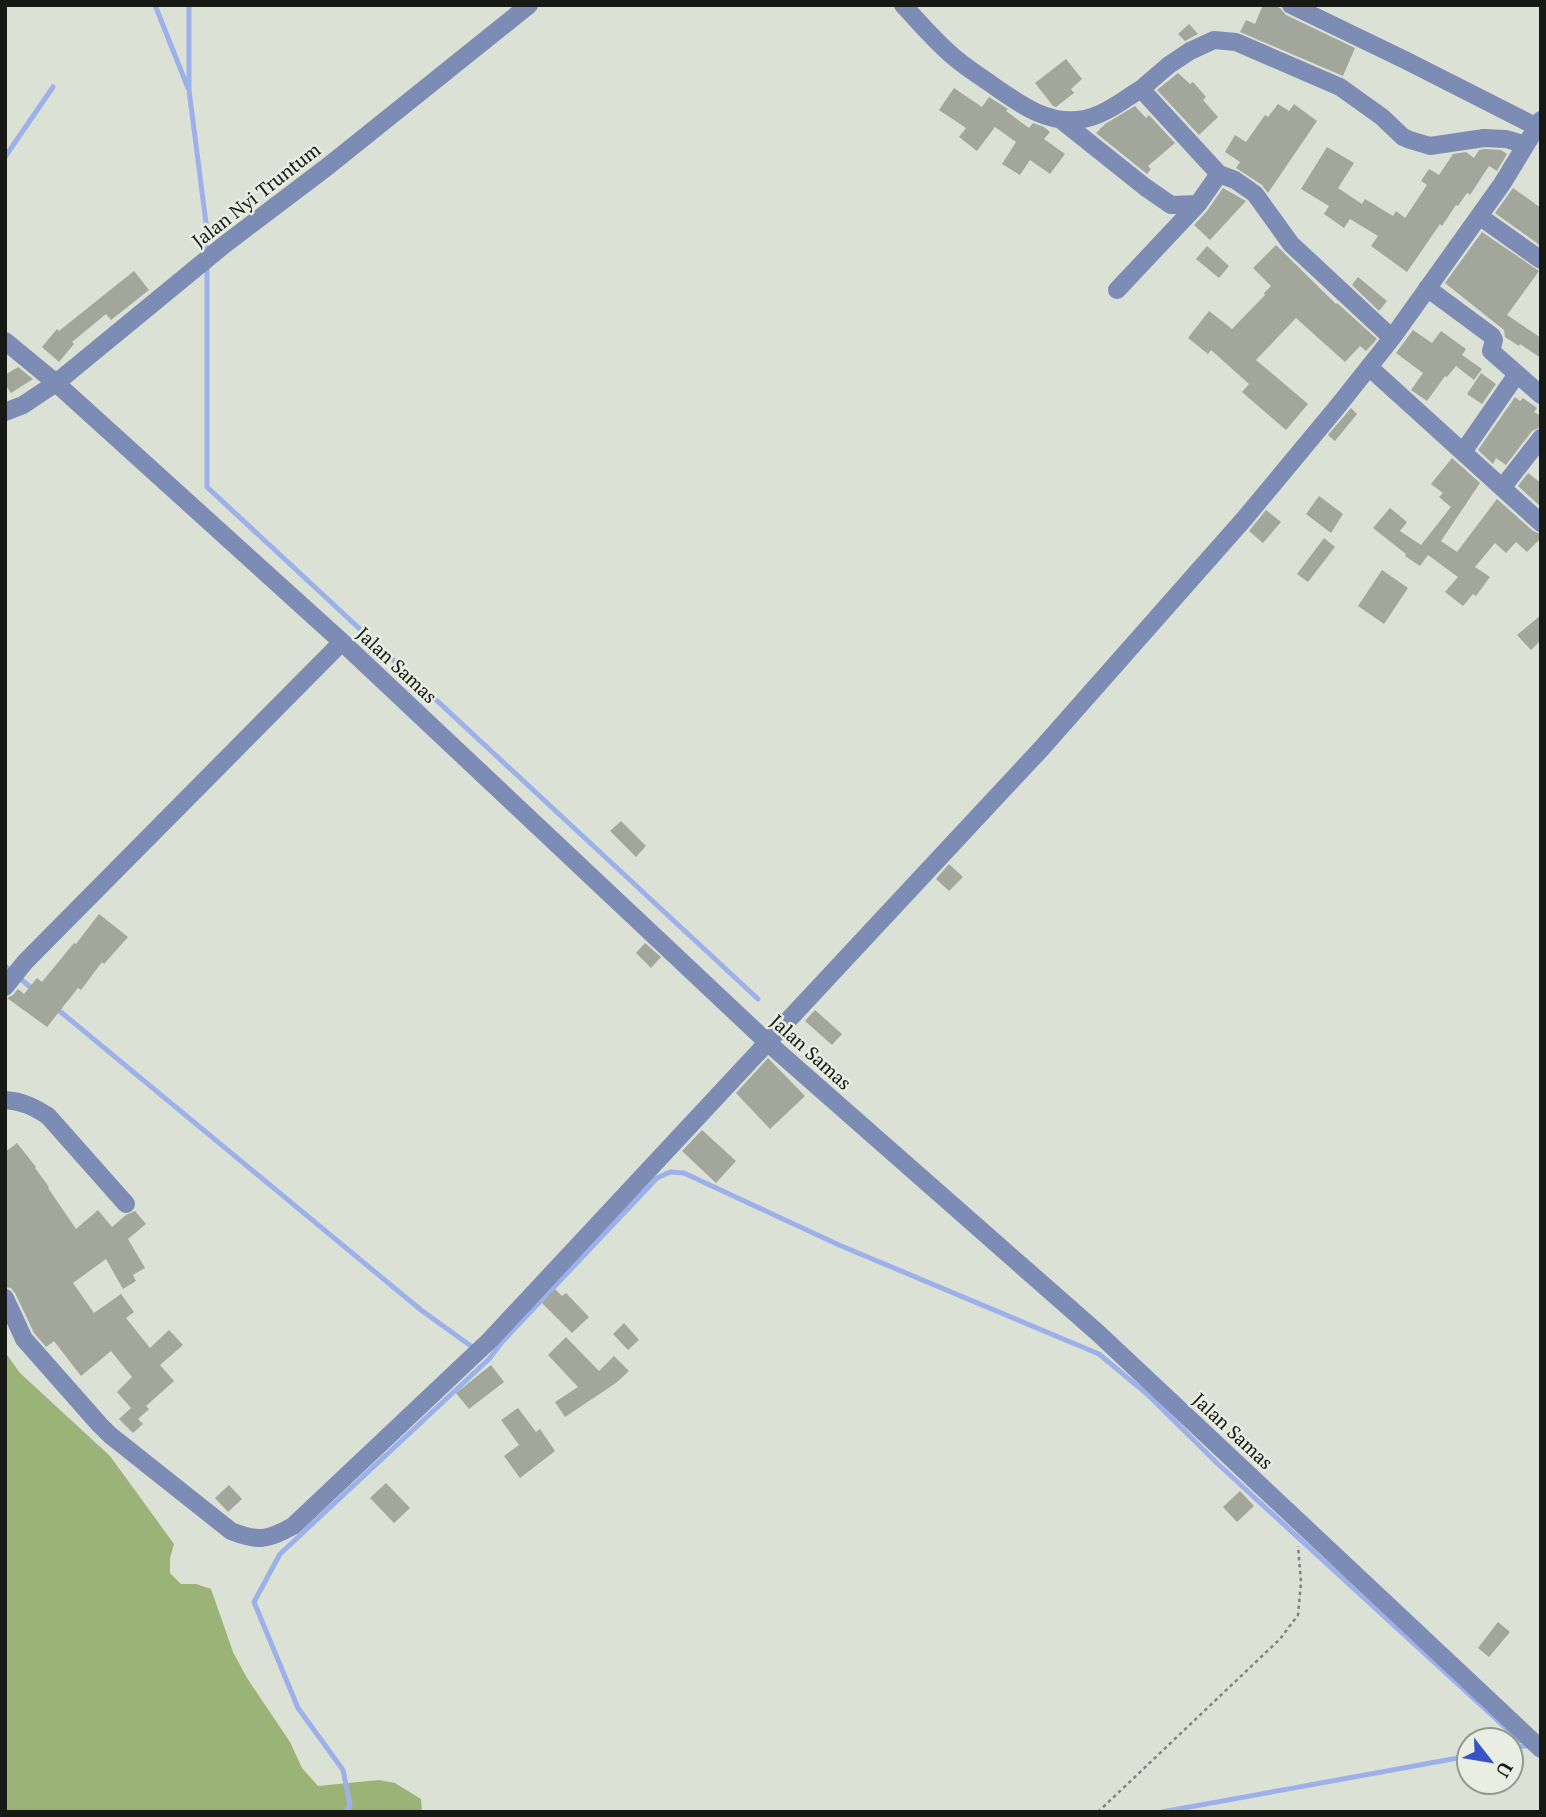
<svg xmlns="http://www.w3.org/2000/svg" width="1546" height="1817" font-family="'PT Serif',serif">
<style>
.forest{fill:#9cb377}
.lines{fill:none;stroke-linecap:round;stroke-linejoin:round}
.stream{stroke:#9cb1ea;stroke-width:5}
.building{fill:#a2a69b}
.path{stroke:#80837b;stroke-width:2.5;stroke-dasharray:3.5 3.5;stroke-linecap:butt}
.minor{stroke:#7c8cb5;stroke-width:18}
.labels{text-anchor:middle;stroke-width:5;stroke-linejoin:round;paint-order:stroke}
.street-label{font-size:19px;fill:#171914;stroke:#e9eee2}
</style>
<rect width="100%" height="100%" fill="#dce1d5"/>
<path class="forest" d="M5 1352 20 1373 110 1456 174 1544 170 1558V1573L181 1584H196L211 1589 233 1652 247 1678 290 1742 302 1768 318 1786 379 1780 395 1783 421 1799 422 1812H5Z"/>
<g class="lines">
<path class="stream" d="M155 5 188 88
M189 5V90L206 223V255
M5 157 53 87
M207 265V487L758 999
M5 966 35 991
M56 1008 421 1310 475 1349
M1511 1748 1525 1746
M346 1812 350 1805 343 1770 298 1708 254 1602 280 1554 489 1359 502 1342 657 1178 670 1172 684 1173 839 1245 1099 1354 1147 1394 1218 1464 1520 1741
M1162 1812 1469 1756"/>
</g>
<path class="building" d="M1263 5H1273L1280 8 1286 15 1355 48 1343 76 1240 32 1246 20 1255 24Z
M1189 24 1198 34 1185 41 1178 34Z
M1066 59 1082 79 1071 89 1074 93 1056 107 1053 106 1035 83Z
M1178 73 1190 84 1193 82 1206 97 1203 100 1218 117 1199 135 1157 90Z
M954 88 982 107 989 97 1008 109 1006 111 1029 128 1033 123 1044 127 1050 132 1044 139 1065 154 1050 174 1030 160 1020 175 1002 164 1016 142 995 127 977 151 959 137 966 128 939 110Z
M1278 104 1289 111 1294 104 1317 121 1268 193 1262 185 1236 168 1240 162 1225 152 1235 135 1246 142 1265 115 1268 117Z
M1135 106 1146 118 1149 115 1175 143 1148 166 1151 169 1147 174 1096 133 1105 124Z
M1327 147 1354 163 1338 188 1362 204 1365 199 1393 216 1396 211 1405 218 1427 185 1421 181 1429 169 1439 175 1453 154 1466 152 1474 158 1479 150 1485 149 1501 150 1507 154 1497 171 1489 166 1470 195 1467 193 1458 206 1456 205 1442 226 1440 224 1407 272 1371 246 1378 236 1350 219 1344 228 1324 214 1329 206 1301 189Z
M1223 188 1246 201 1210 240 1194 225 1207 211Z
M1513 188 1541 208V246L1495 213Z
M1482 232 1539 271 1507 315 1541 338V358L1520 344 1519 346 1505 337 1504 330 1445 283Z
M1276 245 1336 304 1337 303 1377 339 1366 351 1360 346 1345 362 1296 318 1256 360 1308 404 1286 430 1242 392 1249 384 1211 350 1208 354 1188 338 1209 311 1232 329 1265 295 1264 293 1271 286 1253 268Z
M1207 246 1229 266 1219 278 1196 259Z
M134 271 149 290 111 320 106 314 72 342 74 344 59 362 42 347 57 329 59 331Z
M1358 277 1387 301 1379 311 1352 285Z
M1413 330 1432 343 1441 331 1466 349 1462 355 1482 369 1474 380 1456 366 1447 377 1445 376 1427 401 1411 390 1423 373 1396 353Z
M18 367 33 379 11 393 5 384V375Z
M1481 373 1496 384 1482 404 1467 394Z
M1515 397 1520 401 1523 398 1537 408 1534 412 1541 416V427L1532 431 1506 465 1496 458 1493 464 1478 450Z
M1351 408 1357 414 1335 441 1328 435Z
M1452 458 1480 483 1441 541 1457 552 1497 499 1533 531 1541 534V538L1527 552 1516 542 1506 553 1495 543 1475 567 1490 577 1476 596 1473 594 1463 606 1445 592 1458 577 1428 555 1420 566 1405 556 1406 554 1373 528 1390 508 1407 522 1400 531 1421 545 1451 507 1439 497 1443 493 1431 484Z
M1528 473 1541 483V507L1518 486Z
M1319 496 1343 514 1331 533 1306 514Z
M1266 510 1281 522 1263 543 1249 531Z
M1324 538 1335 547 1308 582 1297 574Z
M1382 570 1408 588 1384 624 1358 606Z
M1541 615V640L1531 650 1517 635Z
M621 821 646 846 636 857 610 831Z
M949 864 963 877 949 891 936 879Z
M99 914 128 937 104 964 102 962 81 990 78 988 47 1027 7 998 13 995 18 989 24 994 37 978 42 982 74 943 76 944Z
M645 943 661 957 651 968 636 953Z
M815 1010 842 1034 832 1045 805 1021Z
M768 1058 805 1096 770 1129 736 1093Z
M702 1130 736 1161 716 1183 682 1151Z
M17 1143 36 1167 35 1168 49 1187 48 1188 76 1229 98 1210 112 1227 126 1215 135 1211 146 1224 128 1239 145 1268 133 1275 136 1281 123 1289 106 1259 73 1283 94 1313 121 1294 134 1312 126 1318 150 1348 169 1330 183 1345 160 1365 174 1381 146 1406 149 1409 138 1419 143 1424 133 1433 119 1419 131 1408 117 1392 132 1377 111 1351 81 1376 54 1341 46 1347 34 1333 15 1293 11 1288 5 1287V1152Z
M555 1289 562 1296 566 1293 589 1317 572 1333 542 1303Z
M624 1323 639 1340 628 1350 613 1334Z
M566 1337 599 1371 614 1356 629 1371 616 1383 565 1417 555 1402 578 1387 548 1355Z
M491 1365 504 1382 469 1409 456 1393Z
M518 1408 536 1432 540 1429 555 1451 520 1478 504 1456 519 1445 501 1420Z
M386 1483 410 1508 394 1523 370 1498Z
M229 1485 242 1499 228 1512 215 1498Z
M1240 1491 1254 1506 1237 1522 1223 1507Z
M1498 1622 1510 1632 1489 1657 1478 1648Z"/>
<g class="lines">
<path class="path" d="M1098 1812 1280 1639 1298 1615 1301 1582 1298 1546"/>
<path class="minor" d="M903 5C921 24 939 46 960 62 970 70 981 77 991 84 1018 103 1048 126 1084 119 1105 115 1123 100 1141 89L1219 174 1235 180 1255 194 1291 244 1392 338
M1291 5 1405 60 1537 127
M1141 89 1169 65 1190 51 1214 40 1236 42 1340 87 1382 117 1403 137 1410 140 1430 146 1484 138 1506 139 1526 145
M1061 120 1145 187 1171 205 1198 204
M1479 216 1541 260
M1427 288 1492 336 1494 340 1491 351 1541 395
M1117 290 1198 204 1219 174
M5 341 56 383 342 642 767 1042 1098 1333 1541 1749
M1369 367 1541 523
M5 412 23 405 56 383 224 245 327 167 529 5
M1463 452 1517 374
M1502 488 1541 438
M5 987 25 962 342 642
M5 1100C22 1101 34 1107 48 1116L126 1204
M5 1298 24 1339 99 1424 110 1435 231 1531C258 1542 268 1540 293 1526L490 1340 1041 749 1245 518 1338 406 1392 338 1502 184 1541 120"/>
</g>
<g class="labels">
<g class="street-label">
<text transform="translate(256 195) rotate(-38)" y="7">Jalan Nyi Truntum</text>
<text transform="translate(397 665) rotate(43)" y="7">Jalan Samas</text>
<text transform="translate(811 1052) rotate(42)" y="7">Jalan Samas</text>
<text transform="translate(1233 1431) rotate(43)" y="7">Jalan Samas</text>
</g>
</g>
<rect width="1546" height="1817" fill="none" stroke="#171914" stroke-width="14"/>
<g transform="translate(1490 1761) rotate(121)"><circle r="33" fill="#e9eee2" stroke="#959990" stroke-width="2"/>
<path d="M0-5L12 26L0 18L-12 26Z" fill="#3853c5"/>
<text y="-10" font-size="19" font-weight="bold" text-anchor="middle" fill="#171914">U</text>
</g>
</svg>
